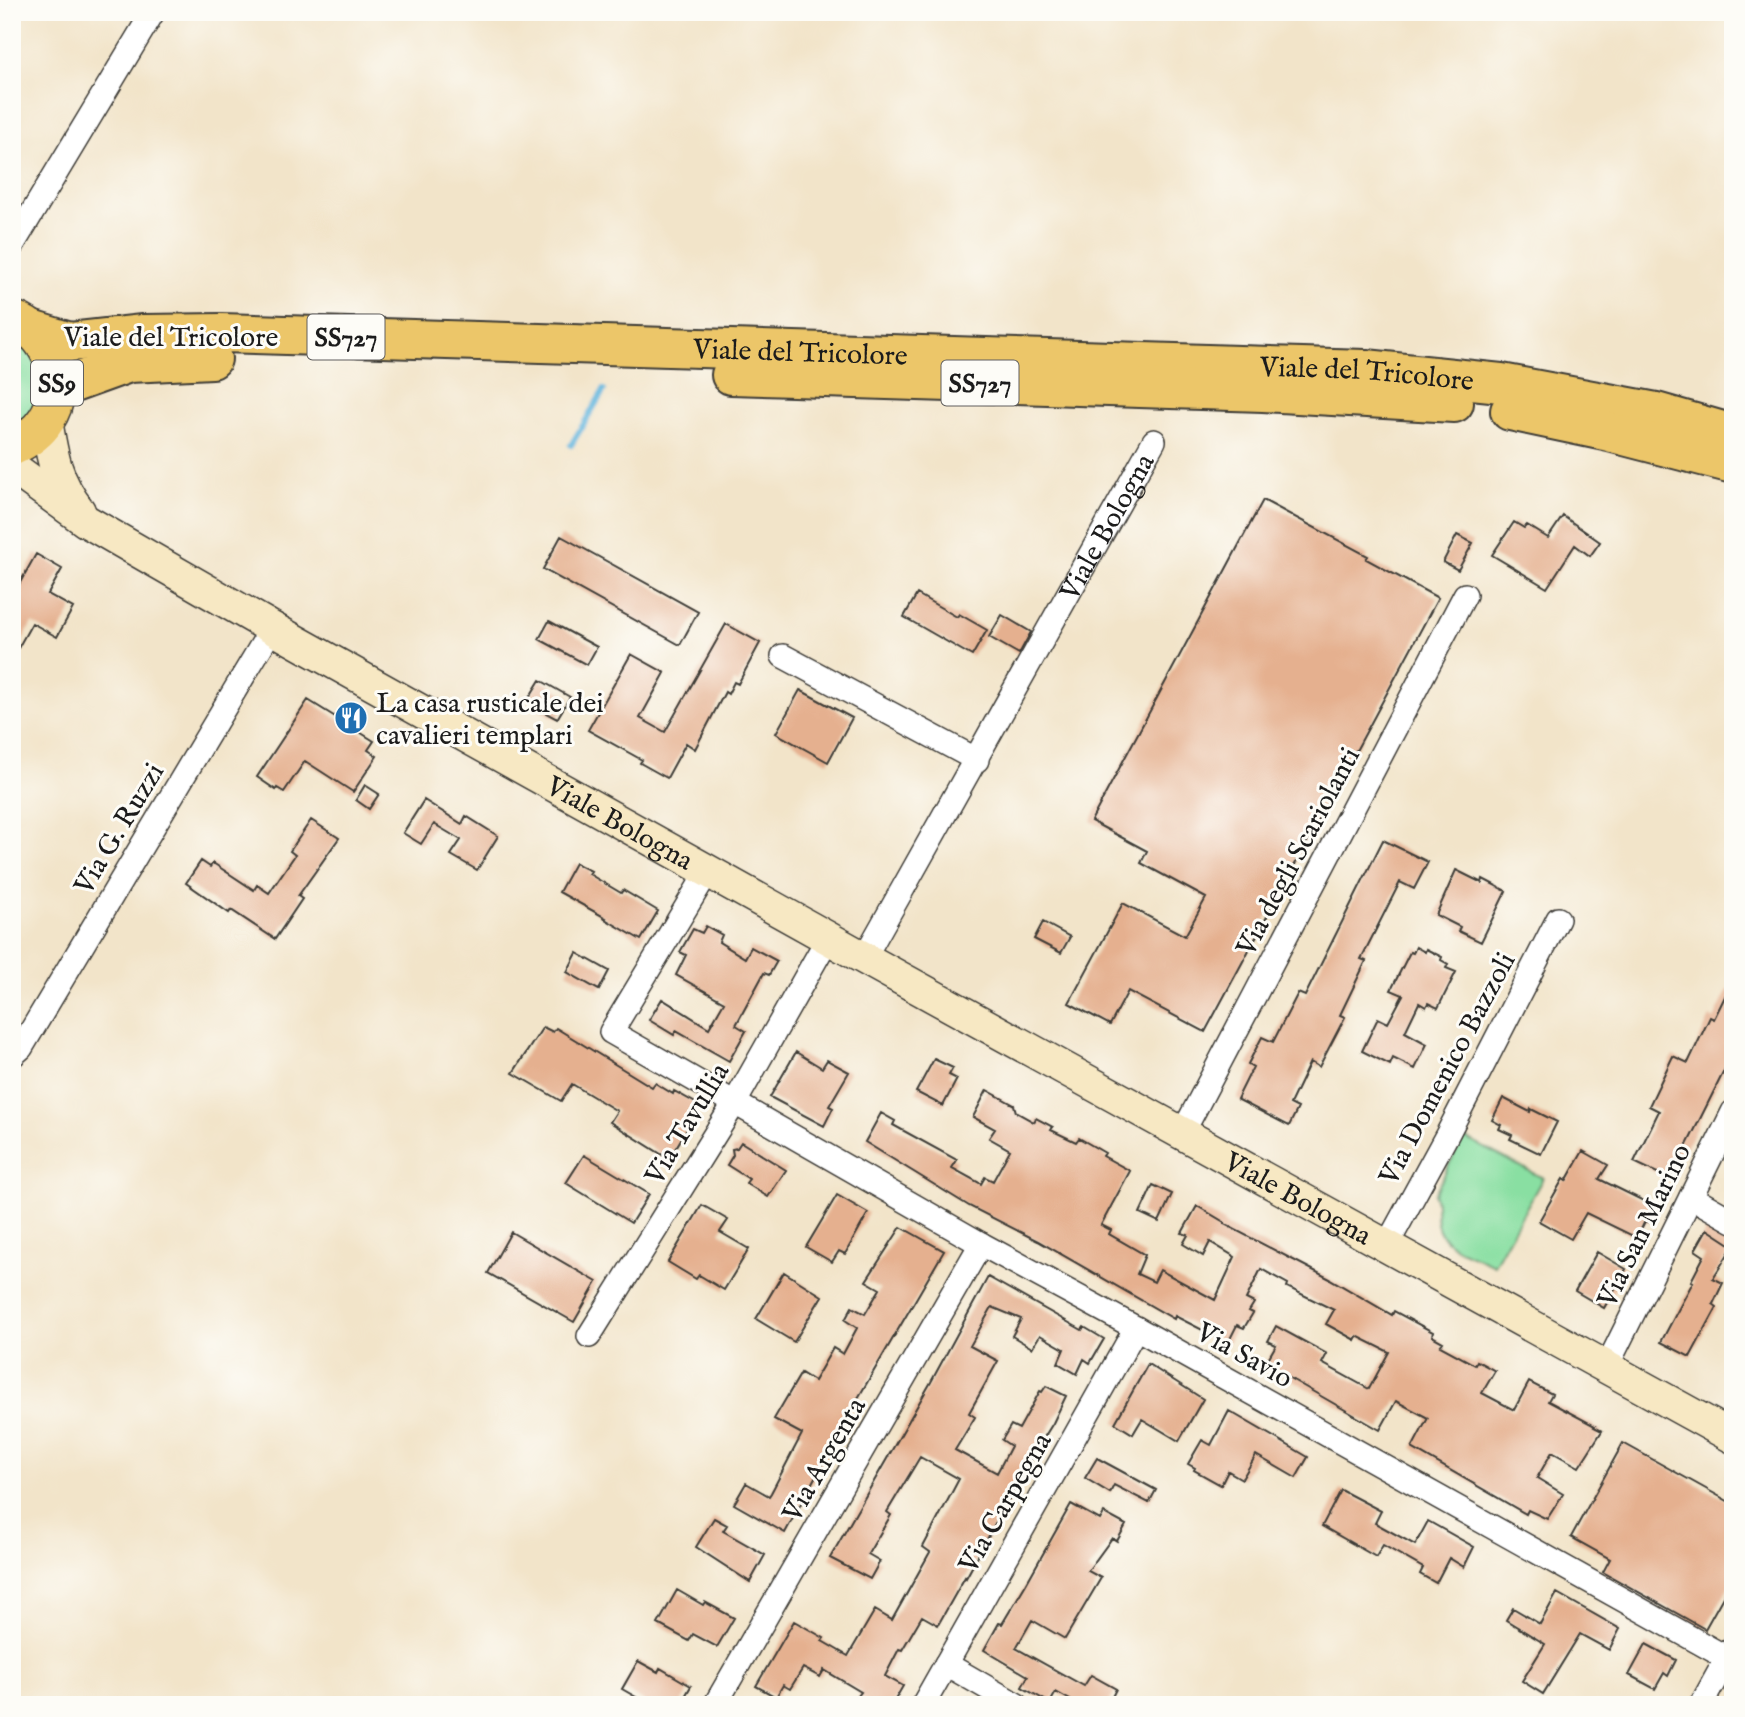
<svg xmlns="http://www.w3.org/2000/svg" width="1745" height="1717" font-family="'IM FELL English',serif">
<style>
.green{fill:#89dfa2;stroke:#527e5f;stroke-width:2}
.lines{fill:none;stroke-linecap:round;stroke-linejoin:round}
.stream{stroke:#5fb4dc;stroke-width:6}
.building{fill:#e5b08f}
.minor-casing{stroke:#3c3a36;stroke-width:26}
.secondary-casing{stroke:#3c3a36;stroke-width:35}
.primary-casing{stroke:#3c3a36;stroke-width:40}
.trunk-casing{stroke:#3c3a36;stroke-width:42}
.minor{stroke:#fff;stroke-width:23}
.secondary{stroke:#f7e8c3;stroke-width:32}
.primary{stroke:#ecc669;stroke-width:37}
.trunk{stroke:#ecc669;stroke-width:38}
.labels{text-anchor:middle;stroke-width:6;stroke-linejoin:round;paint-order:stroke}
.shield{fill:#fdfcf7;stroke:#605f5e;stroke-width:2}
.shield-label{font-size:26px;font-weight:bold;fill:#1c1c1c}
.street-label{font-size:28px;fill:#1c1c1c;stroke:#fdfcf7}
.poi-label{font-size:28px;fill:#1c1c1c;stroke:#fdfcf7;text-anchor:start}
</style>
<rect width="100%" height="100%" fill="#fdfcf7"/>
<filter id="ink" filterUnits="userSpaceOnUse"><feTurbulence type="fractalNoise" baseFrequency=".0143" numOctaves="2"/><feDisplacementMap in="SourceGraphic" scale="14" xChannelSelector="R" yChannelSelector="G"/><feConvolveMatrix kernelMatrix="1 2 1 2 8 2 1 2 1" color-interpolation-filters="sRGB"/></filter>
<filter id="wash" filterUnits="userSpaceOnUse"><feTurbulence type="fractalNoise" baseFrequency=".00686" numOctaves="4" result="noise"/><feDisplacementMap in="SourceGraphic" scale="28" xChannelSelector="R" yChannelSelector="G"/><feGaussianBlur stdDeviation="1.57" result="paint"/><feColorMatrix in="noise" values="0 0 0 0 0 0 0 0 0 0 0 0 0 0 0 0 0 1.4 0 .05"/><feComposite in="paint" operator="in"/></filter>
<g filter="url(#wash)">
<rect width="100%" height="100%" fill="#f2e4c9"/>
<path class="green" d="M12 334 28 345 43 376 37 410 12 433Z
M1463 1137 1543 1178 1494 1265C1474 1255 1441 1248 1437 1223 1435 1213 1438 1205 1434 1195Z"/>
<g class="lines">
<path class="stream" d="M571 445 604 390"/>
</g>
<g id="blocks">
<path class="building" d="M1263 500 1368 556 1366 559 1438 598 1205 1032 1128 991 1110 1025 1069 1003 1123 903 1185 936 1206 898 1141 863 1147 851 1091 821Z
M1563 516 1600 542 1590 556 1575 545 1547 588 1492 555 1514 522 1524 528 1527 525 1548 538Z
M1457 535 1473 543 1458 570 1443 562Z
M561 536 698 612 680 645 543 569Z
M36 554 62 569 48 594 73 608 57 637 32 623 12 659V597Z
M917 594 957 617 959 614 987 630 972 656 904 617Z
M1002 615 1031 632 1019 654 989 637Z
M549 621 597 647 587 665 539 639Z
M726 624 760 643 738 684 734 682 728 694 725 692 695 749 686 743 667 778 640 763 642 760 588 730 631 654 665 673 640 718 665 732Z
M540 680 570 697 557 719 533 706 536 702 529 698Z
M800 690 852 718 828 762 776 733Z
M308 700 374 741 368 750 377 756 353 792 305 761 284 792 277 788 276 790 257 777Z
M365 785 379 794 369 809 356 800Z
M424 800 462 824 466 816 498 836 477 870 451 855 461 840 434 824 421 844 403 833Z
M311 820 339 838 298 896 302 899 275 939 231 910 229 913 186 883 201 861 210 867 213 863 254 890 257 885 269 893 295 855 290 851Z
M1383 840 1428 862 1414 889 1400 882 1361 959 1366 961 1340 1015 1345 1017 1319 1067 1310 1062 1290 1104 1298 1108 1289 1126 1237 1099 1253 1067 1248 1064 1262 1037 1273 1042 1298 993 1305 996Z
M575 863 591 871 589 874 621 893 623 890 658 911 641 940 605 919 606 918 559 892Z
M1456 870 1482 883 1483 879 1506 891 1481 942 1458 931 1460 927 1436 915Z
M1043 922 1070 937 1061 953 1034 939Z
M706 926 722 935 719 942 745 958 751 947 777 961 769 975 764 973 736 1025 746 1031 729 1061 676 1031 674 1035 649 1020 662 999 709 1028 724 1002 676 975 686 955 680 952 693 929 702 933Z
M1416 947 1425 952 1426 949 1442 957 1441 960 1448 964 1446 968 1456 972 1438 1008 1428 1003 1426 1007 1419 1003 1405 1032 1427 1044 1415 1069 1393 1058 1390 1065 1362 1051 1378 1018 1388 1023 1403 995 1391 990 1410 952 1413 953Z
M577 953 609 971 599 990 567 972Z
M1733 980V1053L1670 1179 1634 1162 1659 1111 1649 1106 1673 1056 1688 1063 1710 1017 1714 1019Z
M543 1027 553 1032 556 1028 652 1087 655 1083 673 1094 674 1091 701 1106 669 1159 610 1122 617 1111 572 1084 561 1101 513 1073Z
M796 1052 822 1068 827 1060 849 1072 829 1106 833 1108 824 1126 770 1097Z
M934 1059 953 1068 949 1075 957 1079 943 1106 916 1092Z
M987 1090 1014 1105 1016 1112 1034 1122 1036 1118 1053 1127 1051 1130 1076 1142 1079 1138 1105 1153 1103 1156 1130 1171 1101 1225 1111 1230 1109 1234 1145 1255 1137 1274 1154 1282 1160 1270 1215 1300 1235 1257 1210 1242 1203 1256 1183 1244 1188 1235 1182 1233 1197 1206 1224 1222V1224L1330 1279 1392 1315 1394 1311 1433 1332 1432 1336 1443 1342 1440 1346 1475 1365 1477 1361 1495 1371 1482 1393 1514 1410 1529 1382 1552 1394 1548 1401 1595 1426 1594 1427 1602 1431 1579 1467 1552 1452 1537 1478 1563 1494 1547 1519 1528 1510 1526 1514 1412 1448 1428 1418 1396 1401 1380 1430 1265 1364 1276 1345 1268 1341 1276 1326 1327 1354 1322 1363 1369 1389 1389 1352 1357 1336 1355 1340 1326 1324 1334 1310 1287 1287 1288 1284 1261 1269 1246 1299 1254 1303 1249 1311 1253 1313 1244 1328 1237 1325 1228 1343 1175 1316 1174 1319 1038 1241 969 1206 865 1142 881 1113 895 1121 893 1125 957 1160 952 1168 981 1184 985 1177 993 1181 1010 1150 989 1138 995 1129 973 1117Z
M1503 1098 1530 1112 1531 1109 1557 1122 1541 1154 1510 1139 1512 1135 1499 1129 1501 1125 1492 1120Z
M741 1142 786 1170 768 1197 746 1183 749 1179 727 1165 733 1155 732 1149 737 1148Z
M1583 1151 1608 1165 1599 1179 1656 1207 1648 1222 1645 1221 1637 1238 1586 1213 1571 1239 1539 1221 1563 1179 1566 1181Z
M584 1155 649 1194 631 1223 566 1183Z
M1153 1185 1172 1194 1159 1222 1140 1213Z
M837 1195 868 1213 845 1254 839 1251 832 1262 806 1247Z
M702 1205 728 1220 720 1232 749 1249 724 1290 699 1275 696 1279 668 1262Z
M901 1227 944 1251 854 1405 785 1533 734 1504 746 1483 769 1496 771 1493 802 1434 774 1419 801 1373 814 1381 833 1348 843 1354 857 1328 845 1320 852 1307 865 1314 880 1289 866 1281Z
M1707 1229 1733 1246 1713 1278 1723 1283 1713 1304 1717 1307 1690 1357 1661 1342 1693 1282 1691 1281 1704 1256 1695 1250Z
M511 1232 597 1282 574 1322 488 1273Z
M1597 1252 1626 1269 1604 1308 1575 1291Z
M784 1272 822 1296 794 1342 756 1319Z
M988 1277 1082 1330 1084 1327 1104 1339 1090 1363 1084 1359 1077 1374 1058 1363 1064 1349 1040 1335 1032 1348 1012 1336 1021 1319 992 1307 970 1346 998 1361 969 1413 975 1417 955 1450 997 1473 1011 1446 1002 1440 1011 1425 1019 1429 1040 1391 1042 1392 1046 1386 1066 1396 1053 1423 1030 1460 966 1578 965 1577 938 1625 922 1616 902 1650 899 1649 885 1676 903 1686 892 1705H872L858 1696 861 1692 824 1670 820 1677 803 1668 790 1689 783 1685 776 1697 756 1686 794 1621 824 1638 822 1641 848 1656 875 1610 892 1620 930 1552 923 1547 959 1479 920 1457 887 1512 891 1515 868 1554 880 1561 870 1579 830 1558 931 1382Z
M1148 1364 1203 1399 1179 1441 1142 1419 1133 1434 1115 1423Z
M1229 1411 1308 1457 1296 1478 1256 1455 1242 1479 1228 1471 1221 1485 1194 1470 1195 1468 1188 1464 1202 1440 1211 1445Z
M1623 1443 1733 1504V1579L1705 1629 1603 1572 1610 1559 1571 1537Z
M1097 1458 1156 1490 1149 1503 1114 1485 1110 1493 1085 1478Z
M1341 1490 1381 1511 1375 1523 1415 1545 1428 1521 1474 1547 1464 1567 1449 1558 1436 1583 1420 1574 1423 1568 1383 1545 1376 1557 1322 1526Z
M1071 1504 1100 1520 1104 1513 1126 1525 1117 1541 1112 1538 1088 1571 1101 1578 1065 1639 1032 1620 1016 1648 1084 1686 1091 1675 1116 1689 1108 1705H1079L1056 1692 1050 1703 1022 1687 1028 1676 984 1650 999 1623 1002 1624 1026 1584Z
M714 1518 727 1525 723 1531 765 1555 750 1582 696 1547Z
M677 1590 703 1605 705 1602 734 1618 717 1647 693 1634 689 1641 658 1624Z
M1557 1593 1620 1629 1609 1650 1580 1634 1543 1694 1522 1681 1545 1644 1506 1620 1513 1608 1540 1624Z
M1646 1644 1676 1660 1668 1676 1664 1673 1655 1689 1629 1675Z
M638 1661 658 1672 660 1668 691 1686 680 1705H650L622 1689Z"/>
</g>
</g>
<g filter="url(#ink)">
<use href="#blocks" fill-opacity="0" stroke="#3c3a36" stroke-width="2"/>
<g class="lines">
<defs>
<g id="minor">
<path d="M12 246 153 12"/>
<path d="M783 656 977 760"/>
<path d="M708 871 611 1032 981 1244 1136 1328 1727 1658"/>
<path id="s1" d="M864 958 1154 441"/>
<path d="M12 1056 21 1048 272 628"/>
<path d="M1182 1134 1465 595"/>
<path d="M1691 1197 1733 1221"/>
<path d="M1387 1245 1447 1135 1558 919"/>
<path d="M589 1336 734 1104 828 938"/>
<path d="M1607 1366 1733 1112"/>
<path d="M946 1664 1017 1705"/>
<path d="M715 1705 981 1244"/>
<path d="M923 1705 1136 1328"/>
<path d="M1701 1705 1733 1647"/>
</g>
<g id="secondary">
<path d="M46 420C52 457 56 481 79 511"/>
<path id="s2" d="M12 467 86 521 272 628 864 958 1733 1437"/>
</g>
<path id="primary" d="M12 319C52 333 69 385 46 420 38 433 25 441 12 447"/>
<g id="trunk">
<path id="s3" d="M31 330 70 342 143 334 221 333 1366 369 1501 383 1656 412 1733 434"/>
<path d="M731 375 1263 392 1454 403"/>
<path d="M57 389 129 363 212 359"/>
<path d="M1510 411 1609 432 1733 464"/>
</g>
</defs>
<use href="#minor" class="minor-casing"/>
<use href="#secondary" class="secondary-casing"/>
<use href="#primary" class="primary-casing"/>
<use href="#trunk" class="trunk-casing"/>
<use href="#minor" class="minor"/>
<use href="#secondary" class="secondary"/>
<use href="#primary" class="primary"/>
<use href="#trunk" class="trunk"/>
</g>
</g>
<defs>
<symbol id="restaurant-disc" viewBox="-11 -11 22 22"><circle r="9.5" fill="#1f6fb2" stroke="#fdfcf7"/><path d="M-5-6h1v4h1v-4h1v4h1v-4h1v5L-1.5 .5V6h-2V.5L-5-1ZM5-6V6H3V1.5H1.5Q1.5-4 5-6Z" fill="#fff"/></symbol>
</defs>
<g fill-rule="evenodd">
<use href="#restaurant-disc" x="332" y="699" width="38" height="38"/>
</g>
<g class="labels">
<g class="shield">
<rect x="307.5" y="314.5" width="77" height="45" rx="5"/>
<rect x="31" y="360.5" width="52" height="45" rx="5"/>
<rect x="941.5" y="360.5" width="77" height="45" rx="5"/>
</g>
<g class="shield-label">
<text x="346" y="346">SS727</text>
<text x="57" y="392">SS9</text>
<text x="980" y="392">SS727</text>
</g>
<g class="street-label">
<text x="171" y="346">Viale del Tricolore</text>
<text dy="10" stroke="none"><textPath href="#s3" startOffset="772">Viale del Tricolore</textPath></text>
<text dy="10" stroke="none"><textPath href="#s3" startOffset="1339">Viale del Tricolore</textPath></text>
<text dy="10" stroke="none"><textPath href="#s1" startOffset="495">Viale Bologna</textPath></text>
<text dy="10" stroke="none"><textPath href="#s2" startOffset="705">Viale Bologna</textPath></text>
<text transform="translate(118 828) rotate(-59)" y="10">Via G. Ruzzi</text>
<text transform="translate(1297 851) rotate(-62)" y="10">Via degli Scariolanti</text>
<text transform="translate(1446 1068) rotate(-62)" y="10">Via Domenico Bazzoli</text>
<text transform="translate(686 1123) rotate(-59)" y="10">Via Tavullia</text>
<text dy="10" stroke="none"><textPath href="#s2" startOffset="1480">Viale Bologna</textPath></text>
<text transform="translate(1643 1225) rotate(-64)" y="10">Via San Marino</text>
<text transform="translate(1245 1354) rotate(29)" y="10">Via Savio</text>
<text transform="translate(823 1459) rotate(-60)" y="10">Via Argenta</text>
<text transform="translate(1004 1502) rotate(-60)" y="10">Via Carpegna</text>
</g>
<g class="poi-label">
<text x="376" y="712">La casa rusticale dei<tspan x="376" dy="32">cavalieri templari</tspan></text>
</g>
</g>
<rect width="1745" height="1717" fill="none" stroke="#fdfcf7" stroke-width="42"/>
</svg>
